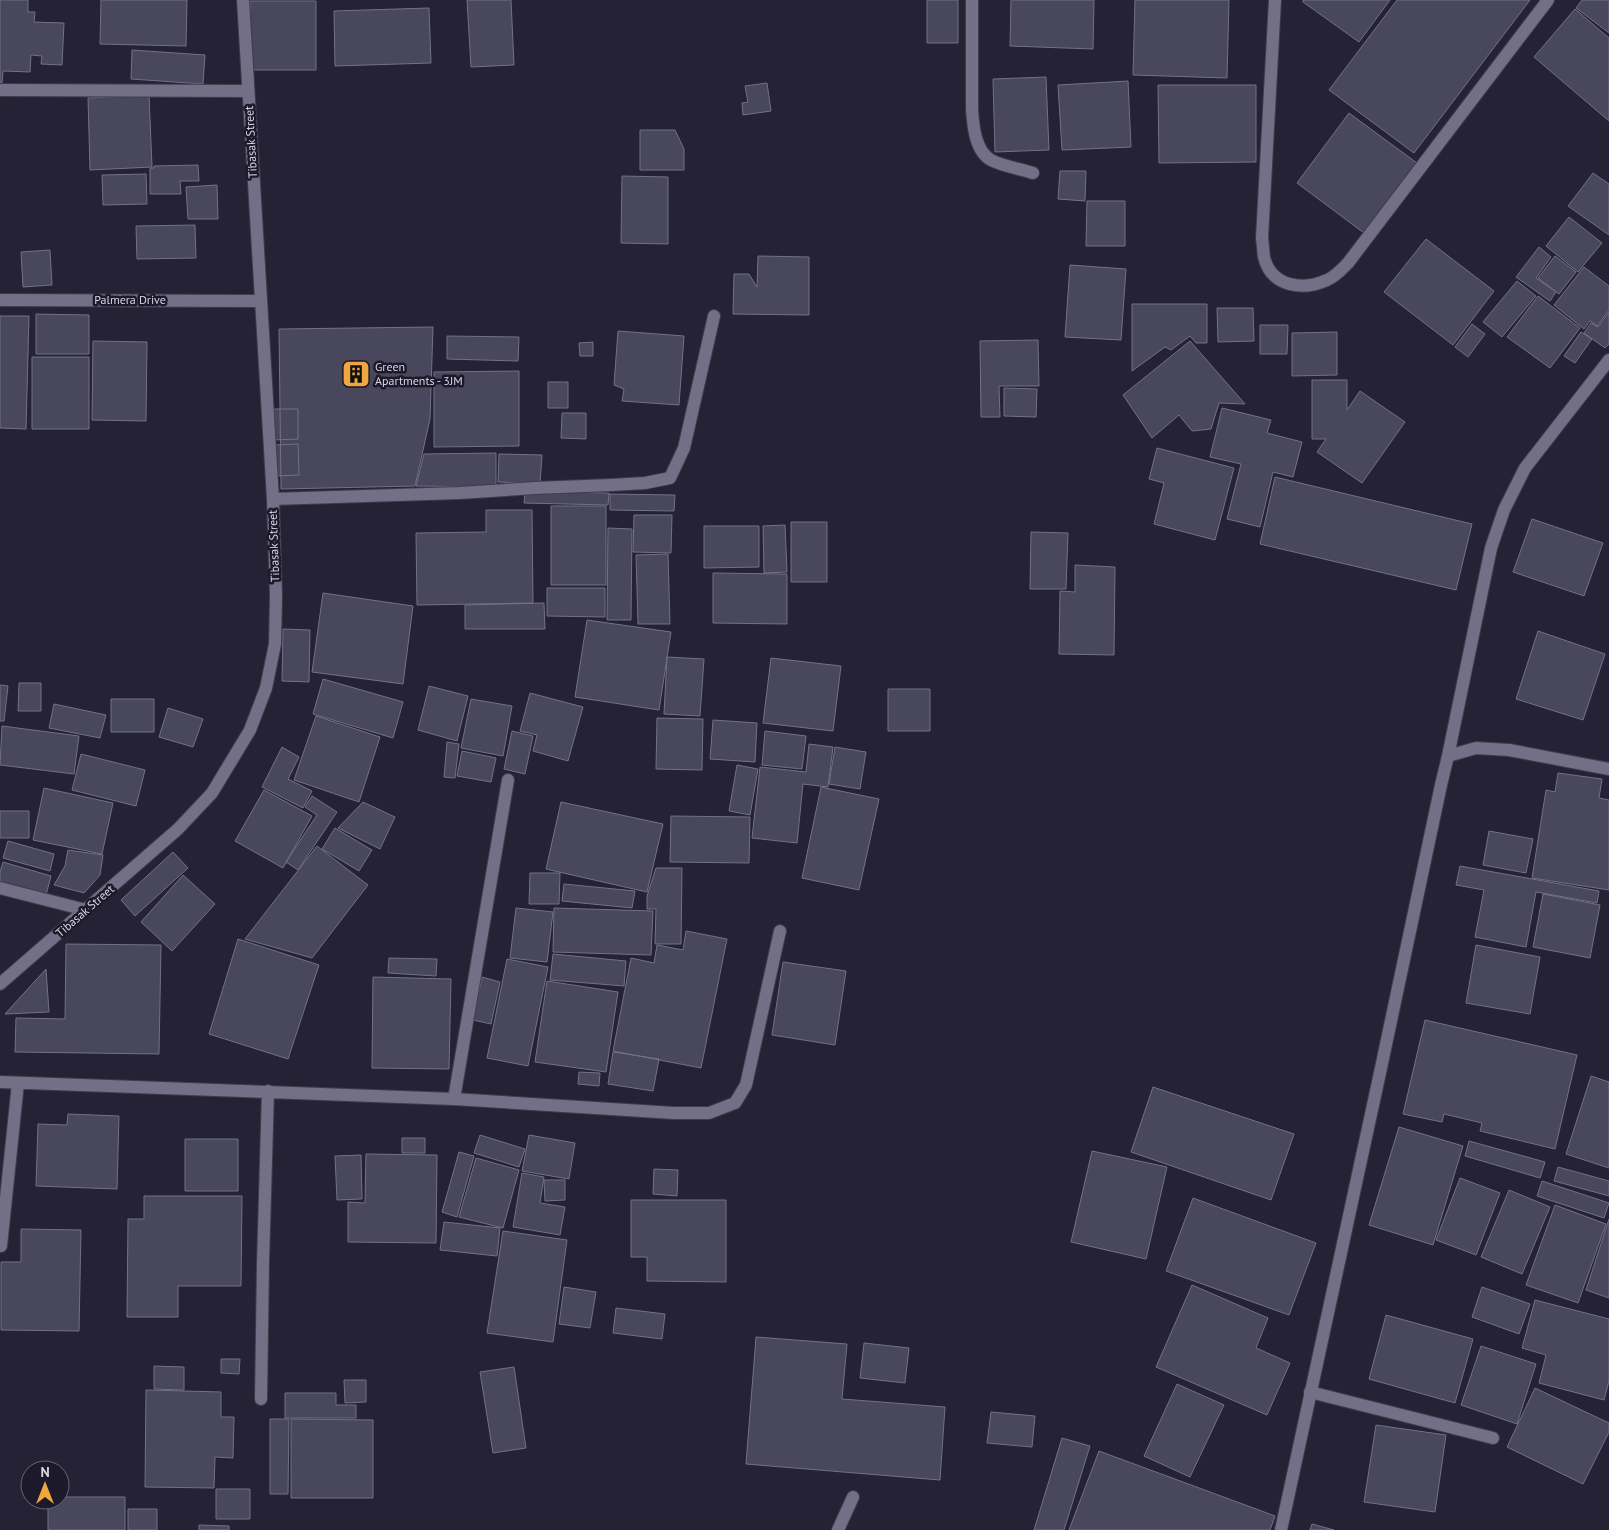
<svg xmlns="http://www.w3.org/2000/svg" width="1609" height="1530" font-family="'PT Sans',sans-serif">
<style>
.building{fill:#49475c;stroke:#737088}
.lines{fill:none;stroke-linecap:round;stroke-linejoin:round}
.service-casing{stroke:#3e3c4d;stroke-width:14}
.minor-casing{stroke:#3e3c4d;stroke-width:14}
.tertiary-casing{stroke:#3e3c4d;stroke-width:14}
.service{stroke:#726f87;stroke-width:12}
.minor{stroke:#726f87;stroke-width:12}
.tertiary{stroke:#726f87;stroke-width:12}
.labels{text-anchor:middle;stroke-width:5;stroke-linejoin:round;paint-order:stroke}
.street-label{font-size:12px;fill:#d7d6e3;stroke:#1c192b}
.poi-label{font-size:12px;fill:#d7d6e3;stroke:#1c192b;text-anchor:start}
</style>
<rect width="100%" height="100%" fill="#252236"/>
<path class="building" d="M0 0H28V12H35L34 22 64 23 62 65 41 64 42 56 31 55 30 72 3 71 2 83 0 82Z
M101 0H187L186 46 100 44Z
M467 0H511L514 65 471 67Z
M927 0H958V43H927Z
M1011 0H1094L1093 49 1010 46Z
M1135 0H1229L1227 78 1133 75Z
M1303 0H1390L1359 42 1303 2Z
M1397 0H1530L1414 153 1329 90Z
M1582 0H1609V33L1576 8Z
M250 1H316V70H250Z
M429 8 431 63 335 66 334 11Z
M1575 9 1609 38V121L1534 57Z
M132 50 205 55 203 84 131 79Z
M1046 77 1049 150 995 152 993 79Z
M1128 81 1131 147 1062 150 1058 85Z
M767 83 771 111 743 115 742 103 748 102 745 86Z
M1158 85H1256V162L1159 163Z
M149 95 152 167 90 170 88 98Z
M1349 113 1417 163 1364 233 1297 183Z
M640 130H675L684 149V170H640Z
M198 165 199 181H180L181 194H150V168H154V166Z
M1060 171H1086L1085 201 1058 199Z
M1593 173 1609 184V235L1568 206Z
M146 174 147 204 103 205 102 175Z
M622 176 668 177V244L621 243Z
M217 185 218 219H188L186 187Z
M1087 201H1125V246H1086Z
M1569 217 1602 243 1578 272 1546 246Z
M195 225 196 258 137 259 136 226Z
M1426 239 1494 291 1453 345 1384 292Z
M1539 247 1551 257 1536 278 1556 292 1550 301 1516 277Z
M50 250 52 285 23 287 21 252Z
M758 256 809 257V315L733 314 734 274H749L757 287Z
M1555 256 1576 272 1559 294 1538 278Z
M1070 265 1126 269 1121 340 1065 337Z
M1584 267 1609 286V310L1597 326 1590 321 1584 329 1554 305Z
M1517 281 1536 296 1502 337 1483 322Z
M1538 296 1580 328 1550 368 1507 337Z
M1132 304H1207V343H1196L1190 336 1171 350 1165 347 1132 371Z
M1217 308H1253L1254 341 1218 342Z
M1609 312V344L1605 348 1584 333 1591 323 1598 327Z
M36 314 89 315V354H36Z
M0 316H29L26 429 0 428Z
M1472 324 1485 334 1468 357 1455 347Z
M1260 325H1288L1287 354H1260Z
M433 327 430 419 415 486 281 489 279 329Z
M618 331 684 336 679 405 622 401 624 389 614 385Z
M1337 332V375L1292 376V333Z
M1581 332 1592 339 1575 363 1564 356Z
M447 336 519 337 518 361 447 359Z
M1038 340 1039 386H999L1000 417H981L980 341Z
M93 341 147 342 146 421 92 420Z
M1190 341 1245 404 1219 403 1211 429 1192 431 1179 415 1152 438 1123 395Z
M593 342V356H580L579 343Z
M32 357H89V429H32Z
M519 371V446L434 447V372Z
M1312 380H1347V410L1360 391 1405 422 1362 483 1317 452 1326 439H1312Z
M548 382H568V408H548Z
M1004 388 1037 389 1036 417 1004 416Z
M1222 408 1271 420 1267 433 1302 442 1293 477 1273 472 1260 527 1227 519 1241 464 1210 457Z
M274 409H298V439L274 440Z
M562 413H586V439L561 438Z
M298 444 299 475 276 476 275 445Z
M1157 448 1234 468 1215 540 1154 524 1164 483 1149 479Z
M496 453V487L416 486 424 454Z
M499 454 542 455 540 484 498 482Z
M1275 477 1472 524 1456 590 1260 544Z
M525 491 609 493 608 505 524 503Z
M610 494 675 495 674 511 610 510Z
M551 506H606V585H551Z
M486 510H532L533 603 417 605 416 533 486 532Z
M634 515H672L671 553 633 552Z
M1532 519 1603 543 1584 596 1513 572Z
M791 522H827V582H791Z
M785 525 787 572 764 573 763 526Z
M704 526H759V567L704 568Z
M608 528 632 529 631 620H607Z
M1031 532 1068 533 1066 589H1030Z
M668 554 670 624H638L636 555Z
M1075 565 1115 567 1114 655 1059 654 1060 591 1075 592Z
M713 573 787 574V624L713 623Z
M547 588H605V617L547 616Z
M323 593 413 606 403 684 312 672Z
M544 603 545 629H465V605Z
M587 620 671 632 659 710 575 697Z
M283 629 310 630 309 682 282 681Z
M1538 631 1605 654 1583 720 1516 699Z
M667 657 704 659 700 716 664 714Z
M771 658 841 666 833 731 763 723Z
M323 679 403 702 393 738 313 714Z
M19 683H41V711H18Z
M0 685 8 686 4 721H0Z
M429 686 468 696 457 741 418 730Z
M888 689H930V731H888Z
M530 693 583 707 568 761 533 751 537 735 520 731Z
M111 699H154V732H111Z
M471 699 512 706 503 756 461 748Z
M54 704 106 715 100 738 49 728Z
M168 708 203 719 193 747 159 737Z
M316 716 380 737 359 802 294 780Z
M657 718 703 719 702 770 656 769Z
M713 720 757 723 755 762 710 759Z
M2 726 79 736 74 774 0 765Z
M512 731 533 736 525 774 504 769Z
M765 731 806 736 802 769 762 765Z
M447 742 459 744 455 778 444 777Z
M809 744 833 747 828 787 803 784 797 843 752 838 760 767 806 772Z
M282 747 299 757 288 779 312 791 303 808 262 787Z
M835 747 866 752 860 789 829 784Z
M462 751 496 758 491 782 457 776Z
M81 754 145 770 136 806 72 790Z
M737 765 758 769 750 815 729 811Z
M1558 773 1602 779 1599 798 1609 800V890L1532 878 1546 790 1555 792Z
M821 787 879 799 859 890 802 878Z
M44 788 113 803 102 854 33 840Z
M264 790 312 816 283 868 235 841Z
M312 796 337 812 298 870 286 862 317 815 305 807Z
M363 802 395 817 380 849 338 828Z
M561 802 663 824 647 892 546 869Z
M0 811H29V838H0Z
M671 816 750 817 749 863 670 862Z
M335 828 372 850 359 871 322 849Z
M1489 831 1533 839 1526 873 1483 865Z
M8 841 54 854 50 871 3 858Z
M317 846 368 885 312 958 245 939Z
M68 850 103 855 100 875 84 893 54 885 65 866Z
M173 852 188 868 135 916 121 900Z
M3 862 51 876 46 895 0 882V872Z
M1460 866 1599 891 1597 903 1536 892 1526 947 1475 937 1484 890 1456 885Z
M656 868H682L681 944H655L656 909H647V896Z
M530 873H560L559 904H529Z
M183 875 215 904 172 951 141 922Z
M564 884 635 891 632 908 562 901Z
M1543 894 1600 905 1590 958 1533 947Z
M516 908 553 912 547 962 510 958Z
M554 908 653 911 651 955 553 952Z
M686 931 727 939 701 1068 613 1051 631 958 654 963 657 945 683 950Z
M238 939 319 965 288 1059 209 1034Z
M66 944 161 945 159 1054 15 1052 16 1018 65 1019Z
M1476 945 1540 957 1530 1014 1466 1003Z
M553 954 626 961 624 986 550 980Z
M389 958 437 959 436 976 388 973Z
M507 959 548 967 528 1066 487 1058Z
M783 962 846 971 835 1045 772 1035Z
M46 969 49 1012 5 1014Z
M373 977 451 979 449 1069 372 1068Z
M482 977 500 982 491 1024 473 1020Z
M547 981 618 992 606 1072 535 1062Z
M1425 1020 1577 1055 1555 1149 1480 1131 1482 1123 1444 1114 1442 1122 1403 1114Z
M613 1052 659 1059 653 1091 608 1084Z
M579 1072 600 1073 599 1086 578 1084Z
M1591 1076 1609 1082V1168L1566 1154Z
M1153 1087 1294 1134 1271 1200 1131 1152Z
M68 1114 119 1116 117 1189 36 1186 38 1124 67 1125Z
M1399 1127 1463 1146 1433 1245 1369 1225Z
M480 1135 525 1149 519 1167 474 1153Z
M529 1135 575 1143 569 1179 522 1171Z
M402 1138H425V1153H402Z
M185 1139H238V1191H185Z
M1469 1141 1545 1162 1540 1178 1465 1156Z
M1092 1151 1167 1167 1146 1259 1071 1242Z
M459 1152 474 1156 457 1217 442 1212Z
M366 1154 437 1155 436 1243 348 1242V1202L365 1203Z
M361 1155 362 1199 337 1200 335 1156Z
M476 1158 519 1170 503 1228 459 1217Z
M1558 1167 1609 1181V1196L1554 1181Z
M654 1169 678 1170 677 1196 653 1194Z
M522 1173 544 1177 540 1203 565 1207 560 1235 513 1227Z
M1460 1178 1500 1193 1476 1255 1436 1240Z
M544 1180H565V1200L545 1201Z
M1542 1181 1609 1203 1604 1218 1537 1196Z
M1509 1190 1550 1207 1522 1274 1481 1257Z
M144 1196H242L241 1286H178V1317H127L128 1219H144Z
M1193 1198 1316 1243 1289 1315 1166 1271Z
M631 1200H726V1282L647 1281V1257H631Z
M1555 1205 1606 1224 1578 1303 1526 1285Z
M1609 1219V1298L1586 1290Z
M444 1222 500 1228 497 1256 440 1250Z
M21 1229 81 1230 79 1331 1 1330V1262H21Z
M503 1231 567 1240 553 1342 487 1333Z
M1192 1285 1268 1318 1256 1348 1290 1363 1267 1415 1156 1367Z
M564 1287 596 1292 590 1328 559 1324Z
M1482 1287 1530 1304 1519 1334 1472 1317Z
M1535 1300 1609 1319V1381L1604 1400 1539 1383 1546 1355 1522 1348Z
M616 1308 665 1314 662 1339 613 1333Z
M1386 1315 1473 1339 1455 1403 1369 1379Z
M756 1337 847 1344 842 1399 945 1407 940 1480 746 1464Z
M864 1343 909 1348 905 1383 860 1378Z
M1481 1346 1536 1364 1517 1424 1461 1405Z
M221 1359H240L239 1374 221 1373Z
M154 1366 184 1367V1390L154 1389Z
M514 1367 526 1448 493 1453 480 1372Z
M344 1380H366V1402L345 1403Z
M1177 1384 1224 1405 1190 1477 1144 1456Z
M1535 1388 1609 1423V1432L1583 1484 1507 1447Z
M146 1390 221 1392V1417H234L233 1458 215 1457 214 1488 145 1487Z
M285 1393H336V1405H356V1418H285Z
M991 1412 1035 1416 1032 1447 987 1443Z
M270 1419H289L288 1494H270Z
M291 1419 373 1420V1498H291Z
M1376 1425 1446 1435 1435 1512 1364 1502Z
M1062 1438 1090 1446 1064 1530H1034Z
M1099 1451 1275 1516 1270 1530H1069Z
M216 1489H250V1519H216Z
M60 1497H125V1530H48V1500H60Z
M128 1509H157V1530H128Z
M1312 1524 1334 1530H1310Z
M199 1525 229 1526V1530H199Z"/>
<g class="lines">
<defs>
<path id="service" d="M1310 1392 1493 1438"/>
<path id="minor" d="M972 0V109C973 125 975 151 991 160 1002 166 1021 169 1033 173
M1275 0 1262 238C1263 244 1263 251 1264 257 1271 287 1303 291 1327 280 1335 277 1342 269 1348 263L1548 0
M0 90 248 91
M0 300 260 301
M273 499 459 493 535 488 611 485 645 483 670 478 684 448 714 316
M1448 756 1476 748 1509 750 1609 769
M0 888 86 910
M0 1082 454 1099 674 1113H709L735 1103 746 1085 780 931
M454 1099 508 780
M1 1246 18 1083
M261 1399 263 1263 268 1091
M838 1530 853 1497
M1281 1530 1381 1068 1441 785 1448 756 1491 548 1504 510 1525 468 1609 360"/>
<path id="tertiary" d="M0 984 178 829 212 793 250 730 266 688 275 644 276 596 273 499 243 0"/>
</defs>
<use href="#service" class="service-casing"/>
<use href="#minor" class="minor-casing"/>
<use href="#tertiary" class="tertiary-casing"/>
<use href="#service" class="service"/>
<use href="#minor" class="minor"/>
<use href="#tertiary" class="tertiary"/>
</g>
<defs>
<symbol id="building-square" viewBox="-11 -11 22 22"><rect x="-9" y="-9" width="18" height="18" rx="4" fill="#f0a73e" stroke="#1c192b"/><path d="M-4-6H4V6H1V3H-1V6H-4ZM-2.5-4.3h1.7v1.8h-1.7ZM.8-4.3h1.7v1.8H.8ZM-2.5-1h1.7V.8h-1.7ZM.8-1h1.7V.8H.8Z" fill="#111"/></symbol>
</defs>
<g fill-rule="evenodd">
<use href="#building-square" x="340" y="358" width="32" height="32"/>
</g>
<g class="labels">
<g class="street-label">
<text transform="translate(251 142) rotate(-93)" y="4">Tibasak Street</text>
<text x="130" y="304">Palmera Drive</text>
<text transform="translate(274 546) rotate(-92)" y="4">Tibasak Street</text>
<text transform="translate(85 911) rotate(-41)" y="4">Tibasak Street</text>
</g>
<g class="poi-label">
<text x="375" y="371">Green<tspan x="375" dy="14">Apartments - 3JM</tspan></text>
</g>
</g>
<g transform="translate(45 1485)"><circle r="24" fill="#1c192b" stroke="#676575"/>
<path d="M0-4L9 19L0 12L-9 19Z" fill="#f0a73e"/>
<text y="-8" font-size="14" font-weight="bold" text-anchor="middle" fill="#d7d6e3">N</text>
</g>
</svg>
